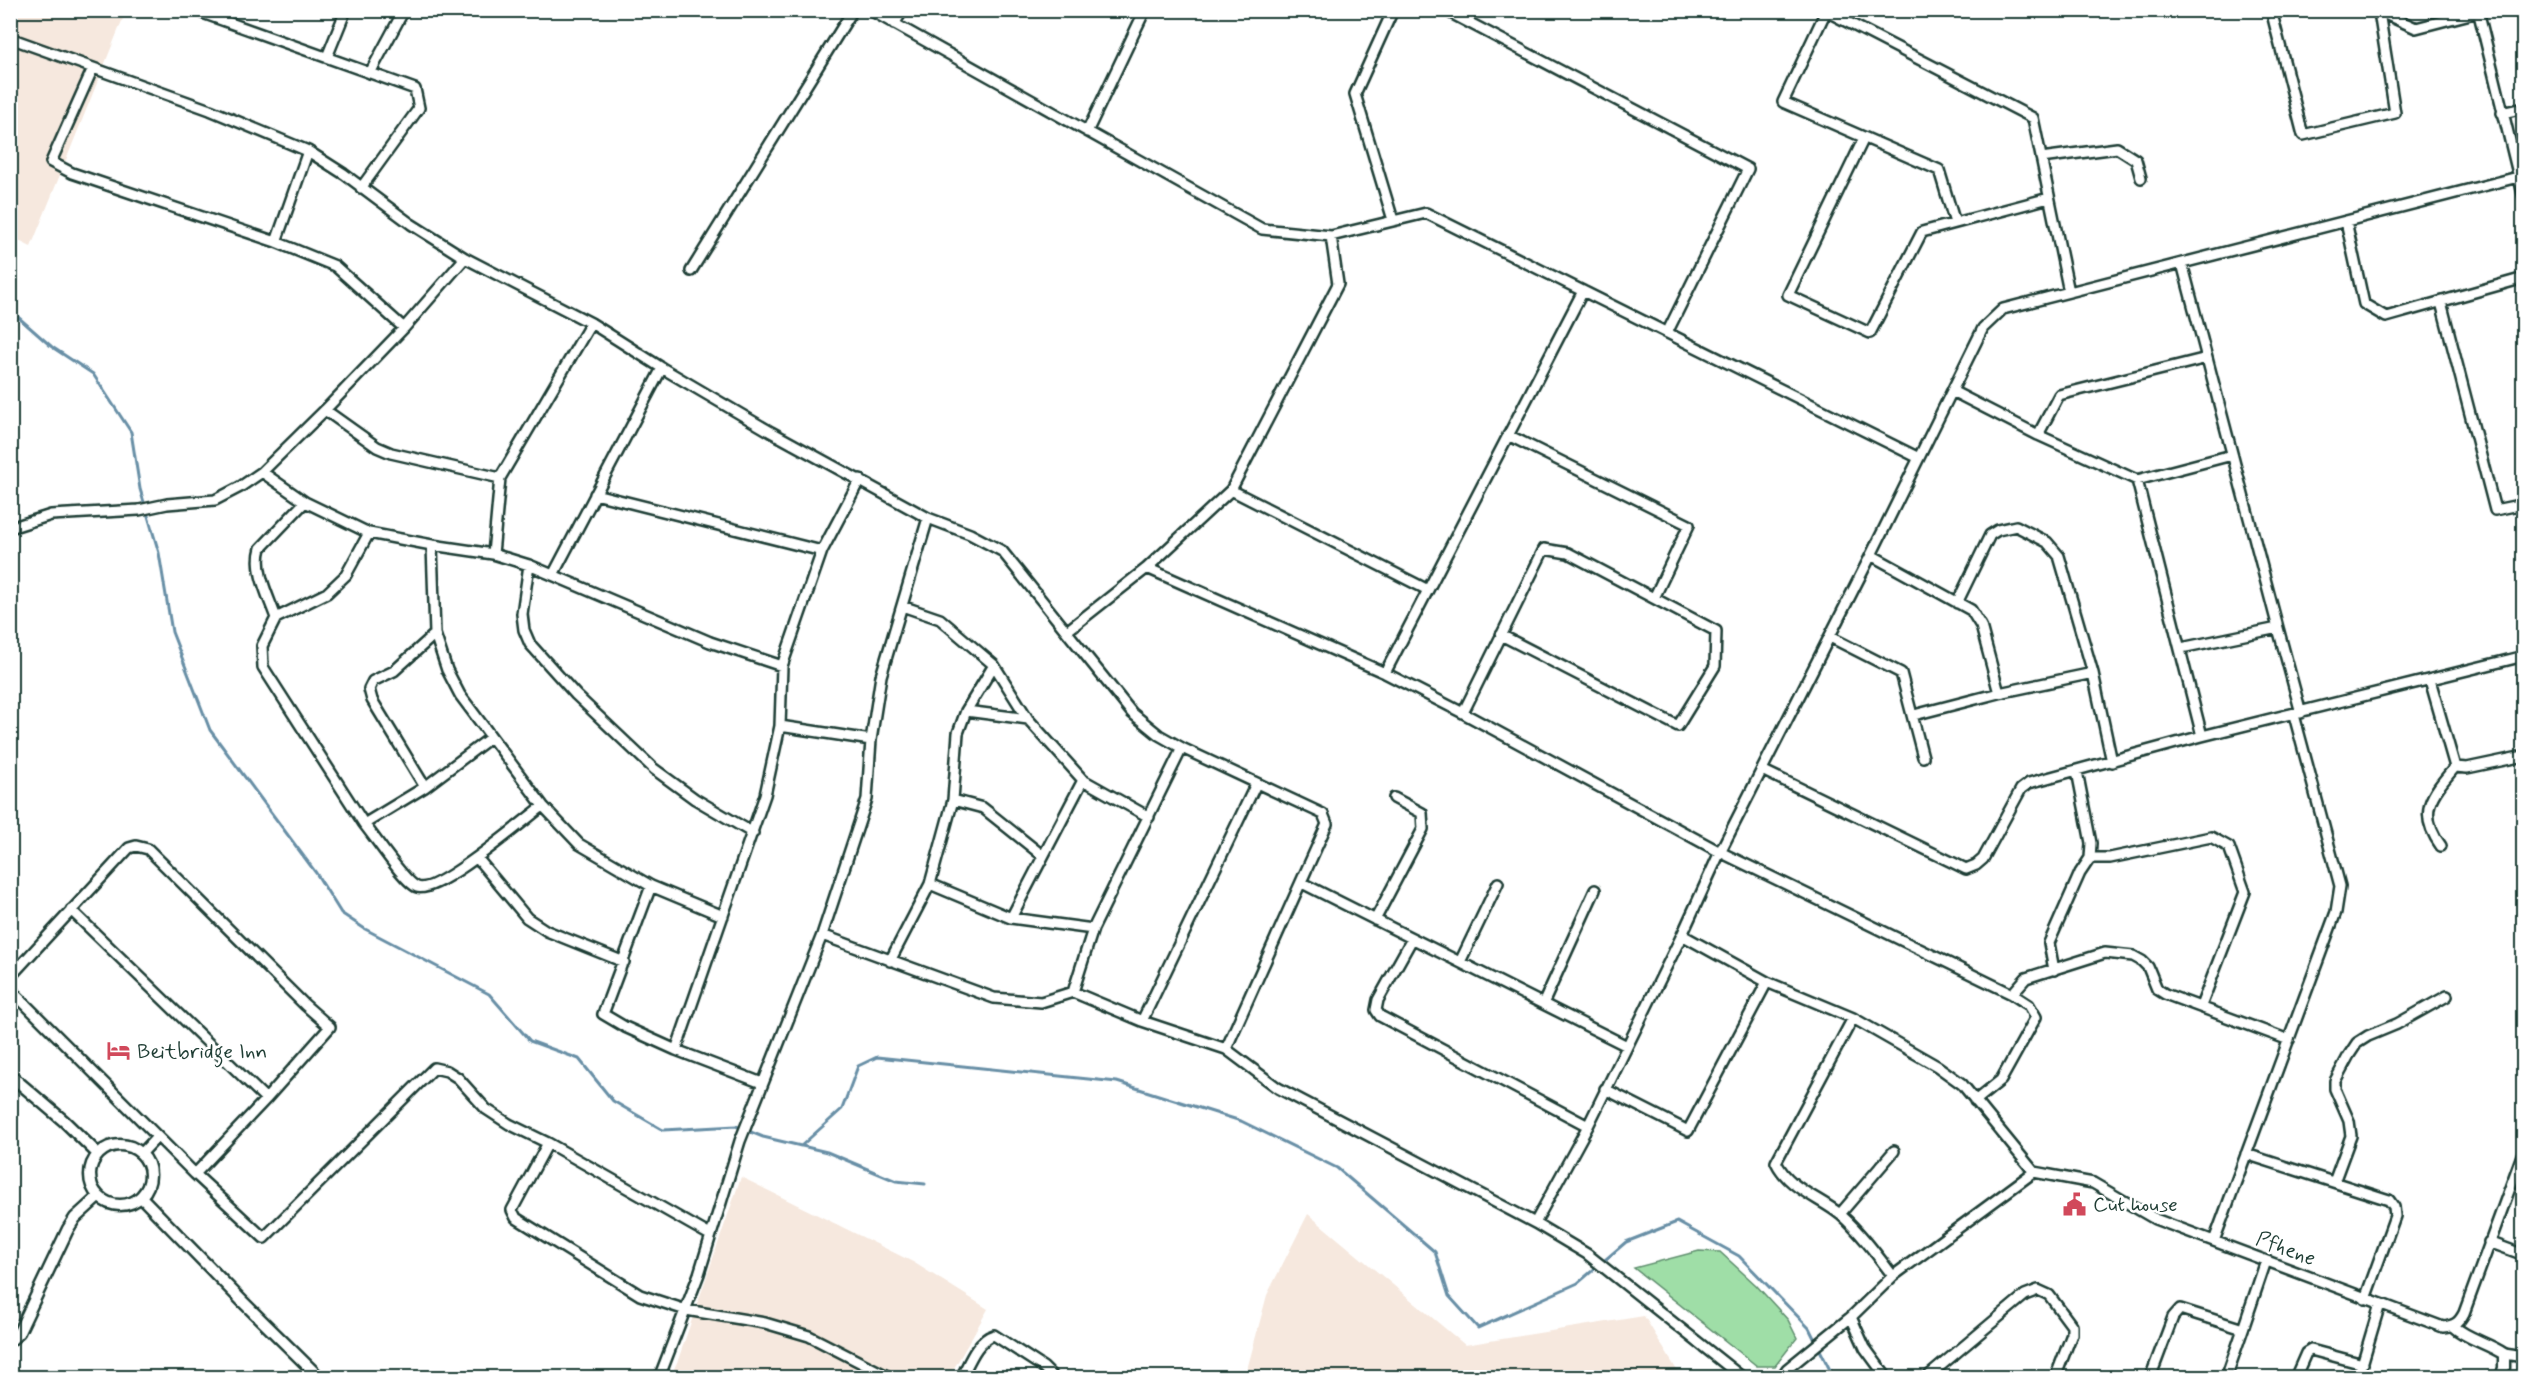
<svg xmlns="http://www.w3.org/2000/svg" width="2534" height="1388" font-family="Mynerve,sans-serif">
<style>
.built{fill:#f6e8de}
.green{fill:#9fdea7;stroke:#5f8e6e;stroke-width:1.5}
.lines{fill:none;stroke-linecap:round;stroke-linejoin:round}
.stream{stroke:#688fa6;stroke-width:3}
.minor-casing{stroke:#1f3d34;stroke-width:14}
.tertiary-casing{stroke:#1f3d34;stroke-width:15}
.minor{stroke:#fff;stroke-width:9}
.tertiary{stroke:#fff;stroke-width:10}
.labels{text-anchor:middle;stroke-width:5;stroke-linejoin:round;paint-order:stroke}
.poi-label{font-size:21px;fill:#1f3d34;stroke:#fff;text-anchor:start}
.street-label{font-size:21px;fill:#1f3d34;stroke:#fff}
</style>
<rect width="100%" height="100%" fill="#fff"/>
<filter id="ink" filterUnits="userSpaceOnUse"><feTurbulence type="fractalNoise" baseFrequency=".0167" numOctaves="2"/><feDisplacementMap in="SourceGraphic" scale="12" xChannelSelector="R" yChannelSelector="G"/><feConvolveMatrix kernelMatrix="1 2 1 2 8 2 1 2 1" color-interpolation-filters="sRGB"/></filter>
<g filter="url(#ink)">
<path class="built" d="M10 11H126L31 247 11 237Z
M741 1177 913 1262 988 1309 949 1377 670 1378 678 1360Z
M1308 1214 1465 1345 1644 1316 1681 1377H1245L1267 1295Z"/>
<path class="green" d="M1699 1251 1720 1252 1756 1285 1788 1320 1797 1338 1775 1366H1757L1634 1268Z"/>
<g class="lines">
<path class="stream" d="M2004 10 2046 16 2053 10
M10 310 52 347 93 374 131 432 140 489 159 553 172 632 210 730 316 873 341 913 365 929 489 994 530 1041 579 1059 613 1101 663 1130 736 1126 763 1137 801 1146 842 1109 858 1066 877 1057 1117 1082 1241 1121 1337 1168 1435 1252 1449 1296 1478 1328 1578 1283 1626 1242 1677 1222 1739 1256 1809 1328 1834 1378
M802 1146 827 1152 896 1181 925 1184"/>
<defs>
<path id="minor" d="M194 10 415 89 419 108 361 188
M870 10 1262 229 1331 236 1426 213 1919 458
M1445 10 1748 169 1667 333
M2271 10 2303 135 2395 113 2379 12
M2376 10 2416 28 2478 12
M2478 10 2524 198
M894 24 903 10
M10 38 210 110 308 151 344 174 411 224 465 258 591 323 662 368 771 432 928 518 970 534 1002 551 1132 713 1159 735 1182 748 1323 814 1327 824 1226 1049 1142 1021 1073 992 1041 1002 994 998 822 935
M327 57 346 10
M93 68 51 162 72 173 276 242 335 266 404 328
M370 73 404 10
M2502 113 2524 108
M1087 132 1145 10
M1864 138 1788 295 1870 333 1922 232 2049 198
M2041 158 2117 148 2136 160 2141 178
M1393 220 1355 94 1393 10
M2346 221 2364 304 2386 317 2524 278
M1955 223 1939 170 1783 102 1826 11 2033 118 2069 292
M1331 236 1338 284 1231 490 1428 590
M276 242 308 151
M691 271 853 10
M2441 302 2495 510 2524 504
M1952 391 2038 435 2137 480 2202 736
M325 410 377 447 391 453 500 478
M1508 435 1689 525 1654 598
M2038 435 2059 395 2207 358
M262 472 305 502 369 533 432 545 435 634 447 670 460 695 543 806 579 844 651 886 723 916
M2137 480 2232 455
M595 494 822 551
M10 528 51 515 139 510 167 504 215 500 240 487 262 472 325 410 404 328 465 258
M369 533 346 575 327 593 276 618 262 646 263 667 364 824 425 787 490 738
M432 545 493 554
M1871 555 1971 610 1981 626 1999 693
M529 565 493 554 500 478 591 323
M1147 568 1231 490
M553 575 662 368
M1957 603 1990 535 1998 530 2016 526 2047 542 2059 556 2093 673
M902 606 940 619 994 665 1028 719 1083 780 1149 817
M276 618C269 597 254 571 261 548L305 502
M2278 628 2301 713
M1067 631 1147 568 1385 673 1463 713 1720 852 2012 994 2029 1005 2036 1017 2001 1080 1975 1101
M1830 637 1901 673 1923 757
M2181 648 2278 628 2182 263
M1385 673 1583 291
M2430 680 2455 767 2467 768 2524 756
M966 711 1028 719
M1463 713 1544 549 1568 553 1716 631 1715 666 1678 726 1501 635
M1914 715 1999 693 2093 673 2112 762
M780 726 871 740
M1762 770 1966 869 1976 865 1983 859 2021 789 2029 783 2202 736 2524 656
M425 787 372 700 369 689 373 681 394 671 435 634
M953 800 983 808 1043 856
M364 824C375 837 404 882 417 887 437 895 523 821 543 806
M753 833 695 799 654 769 576 695 530 644 524 630 522 614 529 565 710 642 782 666
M2441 846C2416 812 2432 794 2455 767
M477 858 527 918 547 931 624 962
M2090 858H2110L2211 837 2229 847 2245 892 2201 1006
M1302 883 1627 1046
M930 884 1011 918 1093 929
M651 886 603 1014 625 1027 676 1050 762 1083
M1011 918 1083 780
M1375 920 1423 829 1422 813 1394 798
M1682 935 1767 982 1853 1018 1937 1066 1962 1084 2034 1172
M1412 939 1378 1000 1376 1010 1380 1016 1588 1126
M890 961 930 884 953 800 958 733 966 711 994 665
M1460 962 1498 883
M2054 970 2049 943 2080 873 2090 858 2091 843 2077 771
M10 977 129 848 136 846 148 849 305 1005 330 1027 266 1099 71 910
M10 989 195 1174 264 1238 434 1068 447 1071 458 1078 486 1109 509 1124 548 1143
M1073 992 1093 929 1182 748
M2012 994 2026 978 2105 953 2133 956 2142 961 2148 967 2157 989 2165 994 2289 1040
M1543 1004 1595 890
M1853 1018 1776 1162C1789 1189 1819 1197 1841 1215 1861 1233 1877 1255 1893 1276
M1142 1021 1256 784
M1226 1049 1278 1088 1535 1223 1587 1254 1743 1378
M676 1050 765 795 780 726 782 666 822 551 860 479
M1605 1089 1688 1131 1767 982
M141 1154 157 1137
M2246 1154 2389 1200 2394 1207 2395 1216 2365 1299
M2034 1172 2093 1183 2155 1219 2443 1327C2454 1326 2459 1323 2464 1313L2524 1150
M195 1174 266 1099
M2334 1182 2351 1136 2349 1121 2335 1089V1081L2349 1055 2357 1043 2368 1036 2397 1024 2447 996
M1840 1214 1894 1151
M1535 1223 1588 1126 1682 935 1720 852 1871 555 1983 328 2003 309 2518 177
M710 1235 548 1143 512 1210 516 1218 640 1295 686 1310 765 1323 809 1336 891 1378
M2214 1241 2336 912 2340 886 2294 715
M2489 1242 2524 1255
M1851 1317 1865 1348 1887 1378
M2504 1354 2524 1357
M659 1378 699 1274 740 1141 822 935 867 799 871 740 881 676 928 518
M961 1378C969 1363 977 1340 994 1335L1043 1367 1054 1378
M1781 1378 1787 1369 1851 1317 1893 1276 2034 1172
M1926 1378 2025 1295 2038 1290 2049 1295 2072 1326V1334L2055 1378
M2150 1378 2173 1317 2180 1309 2243 1329 2266 1261
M2226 1378 2243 1329
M2295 1378 2306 1353 2311 1350 2363 1364
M2358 1378 2380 1304"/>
<path id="tertiary" d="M10 1075 64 1121 98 1154
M90 1175a30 30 0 1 1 60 0a30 30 0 1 1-60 0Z
M141 1197 243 1302 320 1378
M2453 1326C2467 1339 2488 1343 2504 1354V1368L2501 1378
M10 1341 19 1332 68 1229 75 1218 98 1197"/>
</defs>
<use href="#minor" class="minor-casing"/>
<use href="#tertiary" class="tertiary-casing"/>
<use href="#minor" class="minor"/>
<use href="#tertiary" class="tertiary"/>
</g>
</g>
<defs>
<symbol id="hotel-bare" viewBox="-9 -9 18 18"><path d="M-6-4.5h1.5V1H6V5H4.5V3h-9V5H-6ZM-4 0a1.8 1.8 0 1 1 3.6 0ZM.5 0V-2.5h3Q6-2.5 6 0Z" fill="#d1495b" stroke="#fff" stroke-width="2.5" paint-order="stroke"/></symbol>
<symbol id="civic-bare" viewBox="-9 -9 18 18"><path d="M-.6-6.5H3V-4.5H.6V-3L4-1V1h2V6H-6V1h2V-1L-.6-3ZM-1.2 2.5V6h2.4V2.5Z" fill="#d1495b" stroke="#fff" stroke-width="2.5" paint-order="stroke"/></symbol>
</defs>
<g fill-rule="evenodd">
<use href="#hotel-bare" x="102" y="1034" width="33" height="33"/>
<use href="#civic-bare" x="2058" y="1188" width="33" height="33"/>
</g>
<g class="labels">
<g class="poi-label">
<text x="137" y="1058">Beitbridge Inn</text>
<text x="2093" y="1211">Cut house</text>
</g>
<g class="street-label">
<text transform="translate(2286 1248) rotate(21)" y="7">Pfhene</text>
</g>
</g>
<rect width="2534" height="1388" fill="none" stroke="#fff" stroke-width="36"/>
<rect x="18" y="18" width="2498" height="1352" fill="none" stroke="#1f3d34" stroke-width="2" filter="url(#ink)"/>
</svg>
